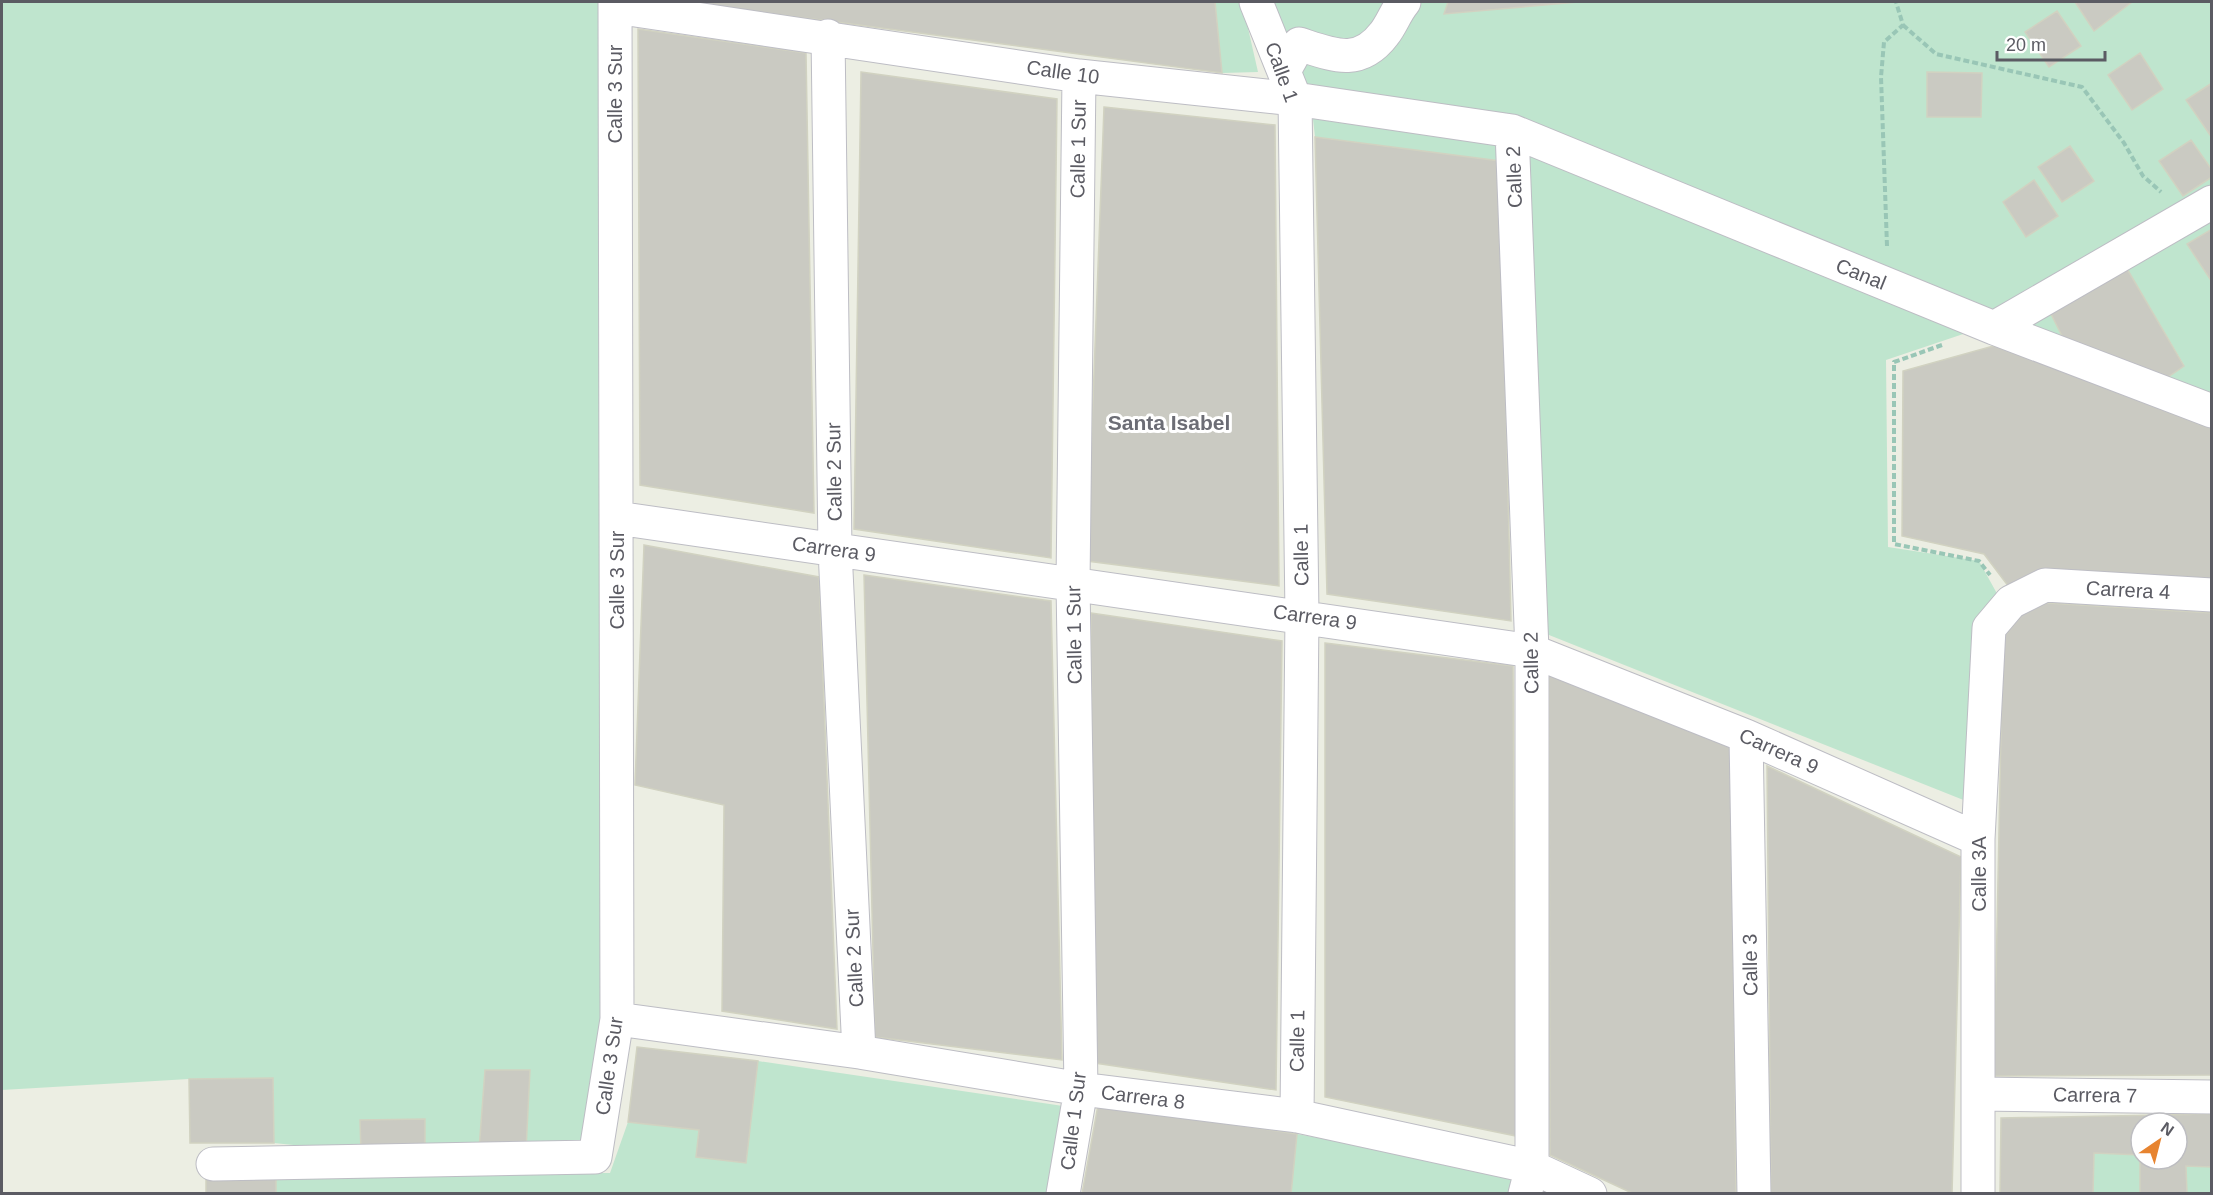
<svg xmlns="http://www.w3.org/2000/svg" width="2213" height="1195" font-family="Helvetica,sans-serif">
<style>
.green{fill:#bfe5ce;fill-rule:evenodd}
.building{fill:#cacac2;stroke:#d1d2c1;stroke-width:1.5;fill-rule:evenodd}
.lines{fill:none;stroke-linecap:round;stroke-linejoin:round}
.minor-casing{stroke:#bdbdc4;stroke-width:35}
.path{stroke:#99c6b6;stroke-width:4;stroke-dasharray:6 3;stroke-linecap:butt}
.minor{stroke:#fff;stroke-width:33}
.labels{text-anchor:middle;stroke-width:6;stroke-linejoin:round;paint-order:stroke}
.street-label{font-size:20px;fill:#5b5b63;stroke:#fff}
.neighbourhood-label{font-size:21px;font-weight:bold;fill:#6c6d75;stroke:#fff}
</style>
<rect width="100%" height="100%" fill="#eceee3"/>
<path class="green" d="M2 2H602L605 1015 583 1143 526 1150 530 1070H485L479 1150 425 1152V1120L361 1152 274 1143 273 1078 189 1079 2 1090Z
M1215 2H1242L1258 72 1222 73Z
M1268 2H1448L1445 14 1578 2H2075L2094 31 2132 2H2211V403L2158 384 2184 365 2126 267 2049 310 2069 350 1513 125 1302 84ZM1927 73H1981V117H1927Z
M1312 110 1499 137 1500 161 1315 137Z
M1520 142 1981 328 1886 360 1888 547 1979 561 2000 599 1971 803 1544 633Z
M758 1061 1063 1106 1046 1193 276 1194V1175L610 1173 628 1122 699 1130 697 1157 746 1163Z
M1297 1134 1518 1175 1513 1193 1291 1194Z
M2094 1153 2140 1155V1193L2093 1194Z
M2186 1166 2211 1167V1193H2187Z"/>
<path class="building" d="M684 2H1215L1222 73Z
M1448 2H1578L1444 14Z
M2075 2H2132L2094 31Z
M2057 11 2081 46 2049 67 2025 32Z
M638 29 806 53 814 513 640 485Z
M2140 53 2163 89 2132 110 2108 75Z
M861 72 1057 99 1051 558 854 529Z
M1927 72 1982 73 1981 117H1927Z
M2212 83V134L2210 135 2186 100Z
M1104 107 1275 125 1279 586 1087 561Z
M1315 137 1500 161 1511 621 1327 594Z
M2191 140 2212 170V177L2183 196 2159 161Z
M2070 146 2094 181 2062 202 2038 167Z
M2034 180 2058 216 2026 237 2003 202Z
M2212 229V282L2187 244Z
M2126 267 2184 366 2158 384 2069 350 2049 310Z
M2004 343 2212 420V584L2012 591 1984 554 1902 536 1903 371Z
M644 545 819 577 837 1029 722 1011 724 805 635 785Z
M864 575 1051 601 1062 1060 875 1037Z
M2047 603 2212 613V1075L1994 1076 2003 635 2019 615Z
M1091 613 1282 641 1276 1090 1095 1063Z
M1325 643 1513 666 1516 1136 1325 1097Z
M1549 673 1731 743 1736 1194H1634L1550 1155Z
M1767 766 1961 857 1952 1194H1771Z
M637 1047 758 1061 746 1163 696 1157 699 1130 628 1122Z
M485 1070H530L526 1150H479Z
M273 1078 274 1143H190L189 1079Z
M1098 1105 1297 1134 1291 1194H1082Z
M2212 1114V1167L2186 1166 2187 1194H2140V1155L2094 1153 2093 1194H2000L2001 1118ZM2141 1123H2177V1159H2141Z
M425 1119V1152H361L360 1120Z
M206 1175H276V1194H206Z"/>
<g class="lines">
<defs>
<path id="minor" d="M1256 2 1295 99 1302 615 1297 1116
M615 7 1079 76 1295 99 1512 131 1994 328 2212 411
M828 36 835 550 859 1052
M1284 71 1299 44C1333 55 1359 67 1384 34 1392 24 1396 11 1404 2
M1512 131 1532 651V1167L1525 1194
M1994 328 2212 202
M617 518 1532 651 1746 736 1978 839
M1746 736 1754 1194
M617 1019 859 1052 1081 1089 1297 1116 1532 1167 1590 1194
M1979 1094 2212 1097
M213 1164 595 1157 617 1019 615 2
M1063 1194 1081 1089 1073 583 1079 76
M1978 1194V839L1989 628 2011 602 2045 585 2212 595"/>
</defs>
<use href="#minor" class="minor-casing"/>
<path class="path" d="M1903 25 1936 54 2082 87 2124 143 2143 176 2161 192
M1887 246 1881 77 1884 42 1903 25 1896 2
M1942 345 1894 362V544L1979 561 1990 575"/>
<use href="#minor" class="minor"/>
</g>
<g class="labels">
<g class="street-label">
<text transform="translate(1063 72) rotate(8)" y="7">Calle 10</text>
<text transform="translate(1282 72) rotate(70)" y="7">Calle 1</text>
<text transform="translate(615 94) rotate(-90)" y="7">Calle 3 Sur</text>
<text transform="translate(1078 149) rotate(-89)" y="7">Calle 1 Sur</text>
<text transform="translate(1514 177) rotate(-92)" y="7">Calle 2</text>
<text transform="translate(1861 274) rotate(22)" y="7">Canal</text>
<text transform="translate(834 472) rotate(-91)" y="7">Calle 2 Sur</text>
<text transform="translate(834 549) rotate(8)" y="7">Carrera 9</text>
<text transform="translate(1301 555) rotate(-91)" y="7">Calle 1</text>
<text transform="translate(617 580) rotate(-90)" y="7">Calle 3 Sur</text>
<text transform="translate(2128 590) rotate(3)" y="7">Carrera 4</text>
<text transform="translate(1315 617) rotate(8)" y="7">Carrera 9</text>
<text transform="translate(1074 635) rotate(-91)" y="7">Calle 1 Sur</text>
<text transform="translate(1531 663) rotate(-91)" y="7">Calle 2</text>
<text transform="translate(1779 751) rotate(24)" y="7">Carrera 9</text>
<text transform="translate(1979 874) rotate(-90)" y="7">Calle 3A</text>
<text transform="translate(854 958) rotate(-93)" y="7">Calle 2 Sur</text>
<text transform="translate(1750 965) rotate(-91)" y="7">Calle 3</text>
<text transform="translate(1297 1041) rotate(-89)" y="7">Calle 1</text>
<text transform="translate(609 1066) rotate(-82)" y="7">Calle 3 Sur</text>
<text transform="translate(2095 1095) rotate(1)" y="7">Carrera 7</text>
<text transform="translate(1143 1097) rotate(7)" y="7">Carrera 8</text>
<text transform="translate(1073 1121) rotate(-83)" y="7">Calle 1 Sur</text>
</g>
<g class="neighbourhood-label">
<text x="1169" y="430">Santa Isabel</text>
</g>
</g>
<rect width="2213" height="1195" fill="none" stroke="#5b5b63" stroke-width="6"/>
<g transform="translate(2159 1141) rotate(35)"><circle r="28" fill="#ffffff" stroke="#bdbdc1" stroke-width="1.5"/>
<path d="M0-4.5L10 22L0 15L-10 22Z" fill="#e78430"/>
<text y="-9" font-size="16" font-weight="bold" text-anchor="middle" fill="#5b5b63">N</text>
</g>
<path d="M1997 51v9h108v-9" fill="none" stroke="#5b5b63" stroke-width="3"/>
<text x="2006" y="51" font-size="18" fill="#5b5b63" stroke="#ffffff" stroke-width="4.5" paint-order="stroke">20 m</text>
</svg>
